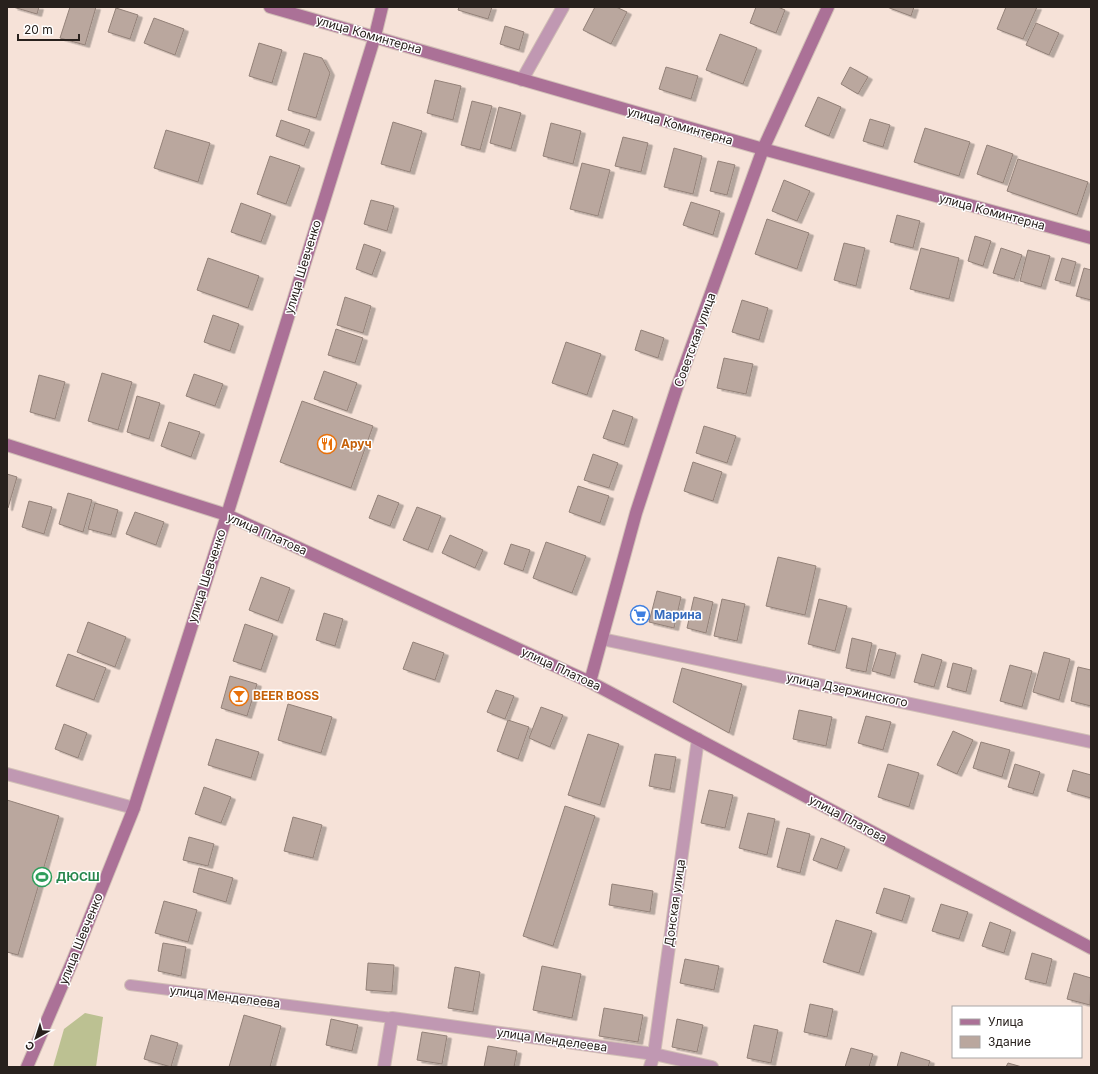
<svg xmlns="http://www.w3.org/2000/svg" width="1098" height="1074" font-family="Inter,sans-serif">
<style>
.green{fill:#bcc192}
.building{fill:#baa79e;stroke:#938178;filter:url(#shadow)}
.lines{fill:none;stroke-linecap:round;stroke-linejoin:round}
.lane-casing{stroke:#d1bfb6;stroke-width:12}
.street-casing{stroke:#d1bfb6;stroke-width:14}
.secondary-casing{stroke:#d1bfb6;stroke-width:14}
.lane{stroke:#c098b2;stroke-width:10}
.street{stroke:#c098b2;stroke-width:12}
.secondary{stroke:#ab7197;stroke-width:12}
.labels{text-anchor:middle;stroke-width:3;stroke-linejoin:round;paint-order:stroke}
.street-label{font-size:12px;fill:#28211d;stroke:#fff}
.food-label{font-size:12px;font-weight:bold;fill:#c56008;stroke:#fff;text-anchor:start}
.shop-label{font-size:12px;font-weight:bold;fill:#366cbe;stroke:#fff;text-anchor:start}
.leisure-label{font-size:12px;font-weight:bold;fill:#27864d;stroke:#fff;text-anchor:start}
</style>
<defs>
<filter id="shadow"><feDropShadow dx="4.5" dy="2.5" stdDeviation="0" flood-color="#0004"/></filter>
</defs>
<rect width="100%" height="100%" fill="#f6e2d8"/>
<path class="green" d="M85 1013 103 1017 96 1067H53L64 1029Z"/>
<path class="building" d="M13 7H39L37 14Z
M70 7H96L85 45 60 38Z
M459 7H492L488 19 458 10Z
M595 7H616L627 12 611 44 583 30Z
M756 7H778L785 10 776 33 750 23Z
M887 7H914L911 16Z
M1006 7H1037L1023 39 997 29Z
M116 8 138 15 130 39 108 32Z
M154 18 184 29 175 55 144 43Z
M1036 23 1059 33 1049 55 1026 45Z
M505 26 524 32 519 50 500 44Z
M720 34 757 48 743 84 706 70Z
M259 43 282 50 272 83 249 76Z
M304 53 322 58 330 73 316 118 288 110Z
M666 67 698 76 691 99 659 89Z
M850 67 868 77 858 94 841 84Z
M435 80 461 86 453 120 427 113Z
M818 97 841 107 829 136 805 126Z
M472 101 492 106 480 150 461 145Z
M499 107 521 113 511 149 490 143Z
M870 119 890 125 883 147 863 141Z
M281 120 310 130 304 146 276 136Z
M393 122 422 131 410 172 381 164Z
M551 123 581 131 573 164 543 156Z
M925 128 970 142 959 176 914 162Z
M166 130 210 143 198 182 154 168Z
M623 137 648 143 641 172 615 166Z
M987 145 1013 154 1003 183 977 174Z
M674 148 702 156 693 194 664 187Z
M270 156 300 166 286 204 257 194Z
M1018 159 1088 182 1077 215 1007 191Z
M718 161 735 165 727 195 710 191Z
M582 163 610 170 598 216 570 209Z
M784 180 810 191 797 221 772 211Z
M371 200 394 206 387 231 364 224Z
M691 202 720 211 713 235 683 225Z
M241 203 271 214 261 242 231 232Z
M897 215 920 221 913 248 890 242Z
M767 219 809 233 797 269 755 254Z
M975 236 991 241 983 266 968 261Z
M844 243 865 248 856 286 834 280Z
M364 244 381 250 372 275 356 269Z
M921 248 959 258 949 299 910 289Z
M1001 248 1022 255 1014 279 993 273Z
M1028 250 1050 256 1041 287 1020 281Z
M208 258 259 276 248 308 197 290Z
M1062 258 1076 262 1070 284 1055 280Z
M1084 268 1091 270V300L1076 296Z
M345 297 371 306 363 333 337 325Z
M742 300 768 308 759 340 732 332Z
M213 315 239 324 230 351 204 342Z
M336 329 363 338 355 363 328 355Z
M641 330 664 338 658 358 635 350Z
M566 342 601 354 587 395 552 383Z
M724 358 753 364 746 394 717 388Z
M324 371 357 383 347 411 314 399Z
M102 373 132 382 118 430 88 421Z
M194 374 223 384 215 406 186 396Z
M39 375 65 382 55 419 30 412Z
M137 396 160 403 149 439 127 432Z
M302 401 373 426 351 488 280 462Z
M613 410 633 417 624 445 603 438Z
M169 422 200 432 191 457 161 446Z
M704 426 736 436 727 463 696 453Z
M593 454 618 463 609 488 584 480Z
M693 462 722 472 713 501 684 491Z
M7 474 17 477 8 508H7Z
M578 486 609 496 600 523 569 512Z
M68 493 92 500 83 532 59 524Z
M378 495 399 503 390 526 369 518Z
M29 501 52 507 44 534 22 527Z
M95 503 118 510 111 535 88 529Z
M417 507 441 516 428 550 403 540Z
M135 512 164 522 156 545 126 534Z
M450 535 483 550 475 568 442 553Z
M546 542 586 556 572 593 533 578Z
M511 544 530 550 523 571 504 564Z
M778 557 816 566 805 615 766 606Z
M261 577 290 588 278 621 249 610Z
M657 591 681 597 674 628 649 622Z
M694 597 713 602 706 633 687 628Z
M722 599 745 604 737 641 714 636Z
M819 599 847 606 835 651 808 644Z
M324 613 343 619 335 646 316 640Z
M88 622 126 637 115 667 77 652Z
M245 624 273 634 261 670 233 661Z
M852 638 872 643 866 672 846 668Z
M413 642 444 653 435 680 403 669Z
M879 649 896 653 890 676 872 671Z
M1044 652 1070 659 1059 700 1033 692Z
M68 654 106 668 94 700 56 686Z
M922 654 942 660 934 687 914 682Z
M953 663 972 668 966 692 947 687Z
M1010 665 1032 671 1022 707 1000 701Z
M1078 667 1091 670V706L1071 701Z
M682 668 742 684 729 733 673 702Z
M230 676 257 684 247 716 221 708Z
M496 690 514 696 505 719 487 712Z
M288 704 332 717 321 753 278 740Z
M541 707 563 715 550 747 529 738Z
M799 710 832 717 826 746 793 739Z
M866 716 891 722 883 750 858 743Z
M508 720 529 727 518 759 497 751Z
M64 724 87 733 78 758 55 749Z
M953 731 973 740 957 774 937 765Z
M588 734 619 744 600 805 568 795Z
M216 739 259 752 251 778 208 765Z
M981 742 1010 750 1002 777 973 768Z
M655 754 676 757 670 790 649 786Z
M888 764 919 773 909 807 878 797Z
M1015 764 1040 772 1033 794 1008 787Z
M1073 770 1091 775V798L1067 791Z
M204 787 231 797 221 823 195 814Z
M709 790 733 795 725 828 701 823Z
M7 800 59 816 18 955 7 952Z
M565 806 595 816 553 946 523 936Z
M748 813 775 819 767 855 739 848Z
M293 817 322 825 313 858 284 851Z
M787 828 810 834 800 873 777 867Z
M189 837 214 844 208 866 183 860Z
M821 838 845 847 837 869 813 860Z
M199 868 233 878 226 902 193 892Z
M612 884 653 891 650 912 609 905Z
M884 888 910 896 902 921 876 913Z
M164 901 197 910 188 942 155 933Z
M941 904 968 912 959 939 932 931Z
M836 920 872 931 859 973 823 962Z
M990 922 1011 930 1004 953 982 946Z
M163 943 186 947 181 976 158 971Z
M1032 953 1052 959 1046 984 1025 979Z
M685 959 719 966 714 990 680 983Z
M368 963 394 965 392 992 366 990Z
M542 966 581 974 572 1018 533 1010Z
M455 967 480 972 473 1012 448 1008Z
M1074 973 1091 978 1090 1005 1067 999Z
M810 1004 833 1009 827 1037 804 1032Z
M604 1008 643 1015 638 1042 599 1036Z
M244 1015 281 1026 270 1067H229Z
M331 1019 358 1025 352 1051 326 1045Z
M677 1019 703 1025 697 1052 672 1047Z
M754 1025 778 1030 771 1063 747 1058Z
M422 1032 447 1036 442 1064 417 1060Z
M151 1035 178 1043 171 1067 144 1059Z
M488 1046 517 1051 514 1067H484Z
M851 1048 873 1054 869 1067H845Z
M901 1052 930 1061 928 1067H897Z
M1008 1063 1022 1067H1006Z"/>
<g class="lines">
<defs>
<path id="lane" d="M130 985 392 1018"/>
<path id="street" d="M522 80 563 7
M602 639 1091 742
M7 774 134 808
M384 1067 392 1018 654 1054 712 1067
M650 1067 654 1054 698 739"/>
<path id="secondary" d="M270 7 763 149 1091 238
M7 445 227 515 590 682 1091 948
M590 682 636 513 676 390 763 149 828 7
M27 1067 73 960 134 808 227 515 375 36 382 7"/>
</defs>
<use href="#lane" class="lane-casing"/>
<use href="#street" class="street-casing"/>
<use href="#secondary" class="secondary-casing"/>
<use href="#lane" class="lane"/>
<use href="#street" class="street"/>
<use href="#secondary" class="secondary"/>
</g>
<defs>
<symbol id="restaurant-ring" viewBox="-11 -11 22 22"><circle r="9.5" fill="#fff" stroke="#e8710a" stroke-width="1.5"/><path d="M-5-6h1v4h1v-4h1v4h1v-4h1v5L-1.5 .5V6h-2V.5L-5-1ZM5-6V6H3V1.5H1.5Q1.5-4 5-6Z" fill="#e8710a"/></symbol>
<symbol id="supermarket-ring" viewBox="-11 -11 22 22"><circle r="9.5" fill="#fff" stroke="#3f7fe0" stroke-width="1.5"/><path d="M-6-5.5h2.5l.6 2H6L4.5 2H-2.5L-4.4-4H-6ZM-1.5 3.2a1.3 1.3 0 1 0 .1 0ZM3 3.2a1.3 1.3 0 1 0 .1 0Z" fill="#3f7fe0"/></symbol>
<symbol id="bar-ring" viewBox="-11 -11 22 22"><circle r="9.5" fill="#fff" stroke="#e8710a" stroke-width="1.5"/><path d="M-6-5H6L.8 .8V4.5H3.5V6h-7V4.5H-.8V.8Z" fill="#e8710a"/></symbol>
<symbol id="stadium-ring" viewBox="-11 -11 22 22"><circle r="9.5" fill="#fff" stroke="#2e9e5b" stroke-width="1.5"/><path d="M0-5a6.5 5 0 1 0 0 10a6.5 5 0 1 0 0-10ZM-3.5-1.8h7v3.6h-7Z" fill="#2e9e5b"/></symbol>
</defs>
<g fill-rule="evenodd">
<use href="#restaurant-ring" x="316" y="433" width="22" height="22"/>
<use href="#supermarket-ring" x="629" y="604" width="22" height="22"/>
<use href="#bar-ring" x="228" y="685" width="22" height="22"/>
<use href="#stadium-ring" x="31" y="866" width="22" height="22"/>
</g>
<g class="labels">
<g class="street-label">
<text transform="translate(369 35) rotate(16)" y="4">улица Коминтерна</text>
<text transform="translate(680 126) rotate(16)" y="4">улица Коминтерна</text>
<text transform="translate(992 212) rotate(15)" y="4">улица Коминтерна</text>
<text transform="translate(303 267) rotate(-73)" y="4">улица Шевченко</text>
<text transform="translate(695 340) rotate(-70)" y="4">Советская улица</text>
<text transform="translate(267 534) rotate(24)" y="4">улица Платова</text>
<text transform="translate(207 576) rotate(-72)" y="4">улица Шевченко</text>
<text transform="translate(561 669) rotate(25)" y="4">улица Платова</text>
<text transform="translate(847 690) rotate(12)" y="4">улица Дзержинского</text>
<text transform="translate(848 819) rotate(28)" y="4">улица Платова</text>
<text transform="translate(675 903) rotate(-82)" y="4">Донская улица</text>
<text transform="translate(81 939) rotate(-68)" y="4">улица Шевченко</text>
<text transform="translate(225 997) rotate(7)" y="4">улица Менделеева</text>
<text transform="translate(552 1040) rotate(8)" y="4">улица Менделеева</text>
</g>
<g class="food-label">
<text x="341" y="448">Аруч</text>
<text x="253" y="700">BEER BOSS</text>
</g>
<g class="shop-label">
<text x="654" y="619">Марина</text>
</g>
<g class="leisure-label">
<text x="56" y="881">ДЮСШ</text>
</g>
</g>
<rect width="1098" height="1074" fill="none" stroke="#28211d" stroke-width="16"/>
<rect x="952" y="1006" width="130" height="52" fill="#ffffff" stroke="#a9a6a5"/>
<rect x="960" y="1019" width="20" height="6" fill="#ab7197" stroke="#a9a6a5"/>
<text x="988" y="1026" font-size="12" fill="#28211d">Улица</text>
<rect x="960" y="1036" width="20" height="12" fill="#baa79e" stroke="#a9a6a5"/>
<text x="988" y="1046" font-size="12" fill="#28211d">Здание</text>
<g transform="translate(36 1038) rotate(219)" stroke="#ffffff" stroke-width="3" paint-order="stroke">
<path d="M0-3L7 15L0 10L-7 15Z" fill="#28211d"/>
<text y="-6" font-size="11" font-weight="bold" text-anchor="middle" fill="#28211d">С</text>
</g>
<path d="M18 34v6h61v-6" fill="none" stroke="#28211d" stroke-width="2"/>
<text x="24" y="34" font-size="12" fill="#28211d" stroke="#ffffff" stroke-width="3" paint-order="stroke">20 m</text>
</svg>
